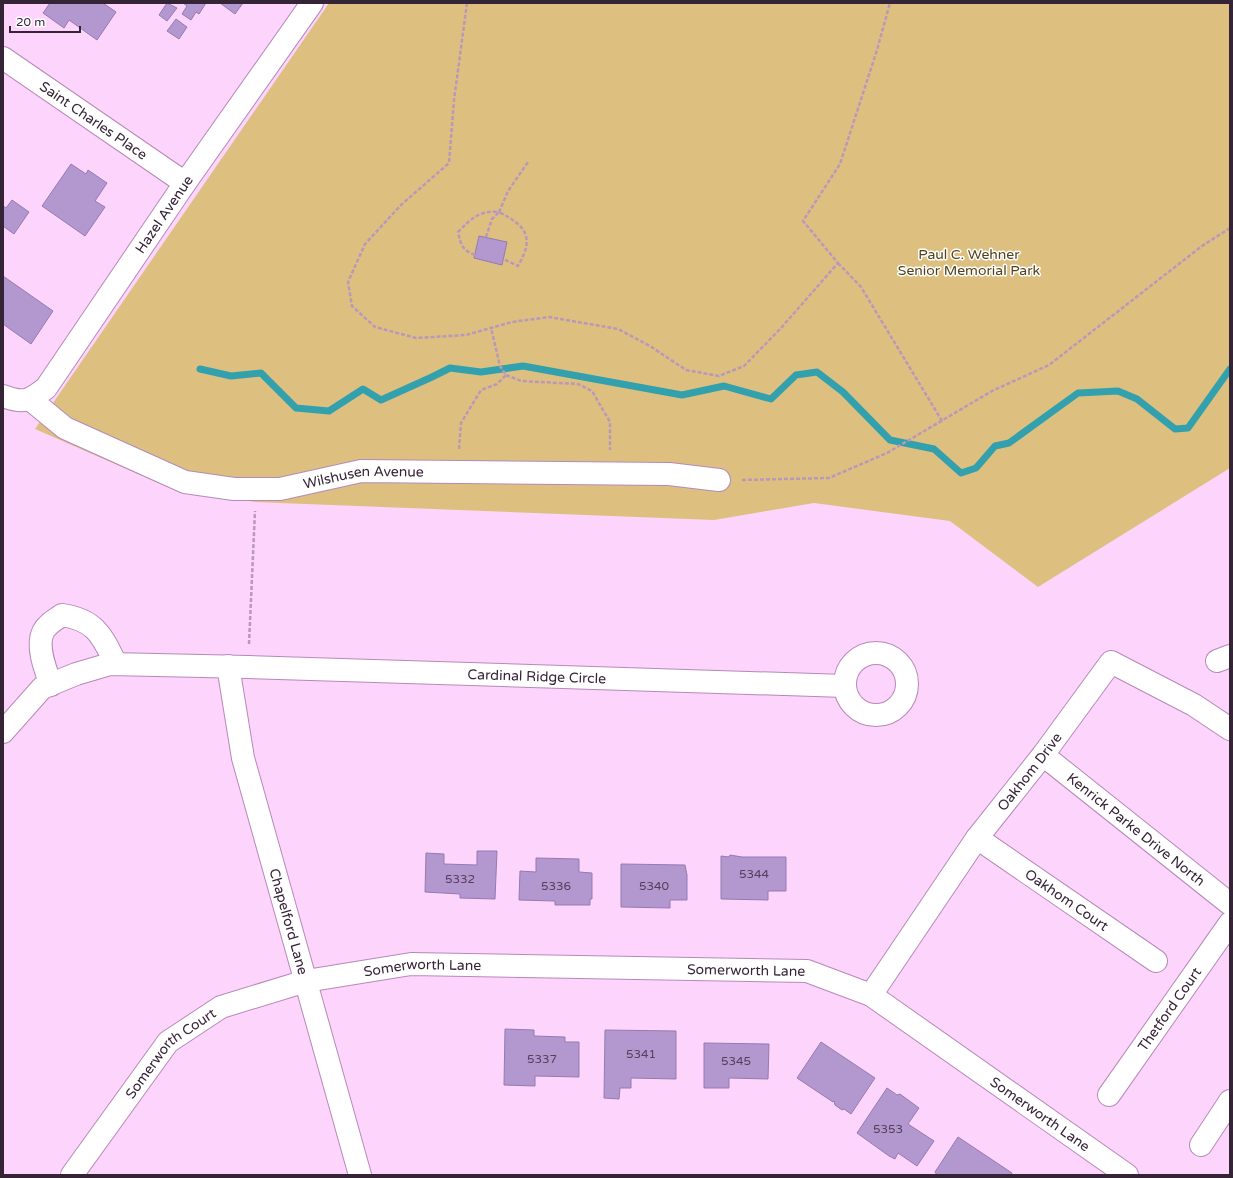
<svg xmlns="http://www.w3.org/2000/svg" width="1233" height="1178" font-family="'Varela Round',sans-serif">
<style>
.green{fill:#ddc080}
.lines{fill:none;stroke-linecap:round;stroke-linejoin:round}
.stream{stroke:#33a0ad;stroke-width:7}
.building{fill:#b398d0;stroke:#957ab1}
.minor-casing{stroke:#b789b8;stroke-width:24}
.path{stroke:#b998b9;stroke-width:2.5;stroke-dasharray:4 2;stroke-linecap:butt}
.minor{stroke:#fff;stroke-width:22}
.labels{text-anchor:middle;stroke-width:3;stroke-linejoin:round;paint-order:stroke}
.number-label{font-size:12px;fill:#54405c}
.street-label{font-size:14px;fill:#352336;stroke:#fff}
.park-label{font-size:14px;fill:#524119;stroke:#fff}
</style>
<rect width="100%" height="100%" fill="#fcd4fc"/>
<path class="green" d="M329 3H1230V468L1038 587 950 521 814 503 714 520 255 502 170 488 35 429Z"/>
<g class="lines">
<path class="stream" d="M200 369 231 376 261 373 296 408 329 411 363 389 381 400 432 377 450 368 481 372 523 366 682 395 724 386 771 399 796 375 817 372 843 392 890 440 934 449 961 473 976 468 995 446 1009 443 1078 393 1118 391 1137 399 1175 429 1188 428 1230 369"/>
</g>
<path class="building" d="M50 3H103L116 12 97 40 69 20 64 28 43 13Z
M167 3 177 8 167 21 159 15Z
M183 3H206L199 14 196 12 191 20 182 14 187 6Z
M220 3H243L235 14Z
M176 19 187 27 179 39 167 31Z
M71 164 86 174 88 170 107 183 95 201 105 207 85 236 42 206Z
M12 200 29 212 14 234 3 226V206L6 208Z
M479 236 507 242 502 265 474 258Z
M3 276 53 311 31 344 3 324Z
M477 851H497L495 899 460 898V894L425 892 426 853 444 854V864L477 865Z
M730 855 742 857H786V891H768V900L721 899V856L729 857Z
M536 858 579 859V872L592 873V899H590V905H555V901L519 900 520 871 536 872Z
M621 864 685 865 687 875V900H670V908L621 907Z
M505 1029 534 1030V1036L565 1037V1042H579V1077L535 1076V1086L504 1085Z
M605 1030 676 1031V1079L631 1078V1088H620L619 1099 604 1098Z
M821 1042 875 1078 851 1114 844 1109 842 1110 835 1105 834 1101 833 1102 797 1078Z
M704 1043 769 1044 768 1079 729 1078V1088H704Z
M887 1088 897 1095 900 1094 919 1108 908 1124 934 1141 917 1166 898 1153 895 1159 889 1156 857 1133Z
M958 1137 1012 1173 1011 1175H937L935 1172Z"/>
<g class="lines">
<defs>
<g id="minor">
<path id="s1" d="M3 58 185 183"/>
<path id="s2" d="M3 396C24 404 29 401 46 388L185 183 312 3"/>
<path id="s3" d="M31 400 65 428 185 482 234 489H280L361 471 669 474 719 480"/>
<circle cx="876" cy="684" r="31"/>
<path d="M1217 661 1230 656"/>
<path id="s4" d="M228 666 243 758 360 1175"/>
<path d="M51 685C46 671 36 647 43 632 47 624 55 620 62 615 96 620 102 636 116 664"/>
<path id="s5" d="M3 732 42 688 76 674 110 664 248 667 845 686"/>
<path id="s6" d="M1043 755 1230 904"/>
<path id="s7" d="M977 838 1156 961"/>
<path id="s8" d="M871 995 977 838 1043 755 1111 662 1194 705 1230 729"/>
<path id="s9" d="M1109 1095 1230 923"/>
<path d="M1201 1145 1230 1101"/>
<path id="s10" d="M72 1175 168 1042 221 1007 306 981 411 964 807 971 871 995 1127 1175"/>
</g>
</defs>
<use href="#minor" class="minor-casing"/>
<path class="path" d="M467 3 454 100 449 163 401 205 365 244 348 282 352 306 375 327 416 338 466 335 512 322 549 317 618 329 650 346 686 370 719 376 744 366 781 328 838 263 803 221 840 164 877 50 890 3
M486 237 492 219 499 212C526 226 535 237 518 266L503 259
M475 255C462 250 461 245 458 232 471 219 479 210 499 212L508 191 528 162
M838 263 861 287 942 421
M506 375 521 381 578 384 592 391 610 422V450
M459 449 461 423 481 390 497 384 506 375 500 366 491 328
M742 480 829 478 887 453 992 391 1049 365 1202 246 1230 228
M249 644 255 511"/>
<use href="#minor" class="minor"/>
</g>
<g class="labels">
<g class="number-label">
<text x="754" y="878">5344</text>
<text x="460" y="883">5332</text>
<text x="556" y="890">5336</text>
<text x="654" y="890">5340</text>
<text x="641" y="1058">5341</text>
<text x="542" y="1063">5337</text>
<text x="736" y="1065">5345</text>
<text x="888" y="1133">5353</text>
</g>
<g class="street-label">
<text dy="5" stroke="none"><textPath href="#s1" startOffset="110">Saint Charles Place</textPath></text>
<text dy="5" stroke="none"><textPath href="#s2" startOffset="257">Hazel Avenue</textPath></text>
<text dy="5" stroke="none"><textPath href="#s3" startOffset="356">Wilshusen Avenue</textPath></text>
<text dy="5" stroke="none"><textPath href="#s5" startOffset="558">Cardinal Ridge Circle</textPath></text>
<text dy="5" stroke="none"><textPath href="#s8" startOffset="274">Oakhom Drive</textPath></text>
<text dy="5" stroke="none"><textPath href="#s6" startOffset="119">Kenrick Parke Drive North</textPath></text>
<text dy="5" stroke="none"><textPath href="#s7" startOffset="109">Oakhom Court</textPath></text>
<text dy="5" stroke="none"><textPath href="#s4" startOffset="263">Chapelford Lane</textPath></text>
<text dy="5" stroke="none"><textPath href="#s10" startOffset="434">Somerworth Lane</textPath></text>
<text dy="5" stroke="none"><textPath href="#s10" startOffset="758">Somerworth Lane</textPath></text>
<text dy="5" stroke="none"><textPath href="#s9" startOffset="105">Thetford Court</textPath></text>
<text dy="5" stroke="none"><textPath href="#s10" startOffset="158">Somerworth Court</textPath></text>
<text dy="5" stroke="none"><textPath href="#s10" startOffset="1094">Somerworth Lane</textPath></text>
</g>
<g class="park-label">
<text x="969" y="259">Paul C. Wehner<tspan x="969" dy="16">Senior Memorial Park</tspan></text>
</g>
</g>
<rect width="1233" height="1178" fill="none" stroke="#352336" stroke-width="8"/>
<path d="M10 26v6h70v-6" fill="none" stroke="#352336" stroke-width="2"/>
<text x="16" y="26" font-size="12" fill="#352336" stroke="#ffffff" stroke-width="3" paint-order="stroke">20 m</text>
</svg>
